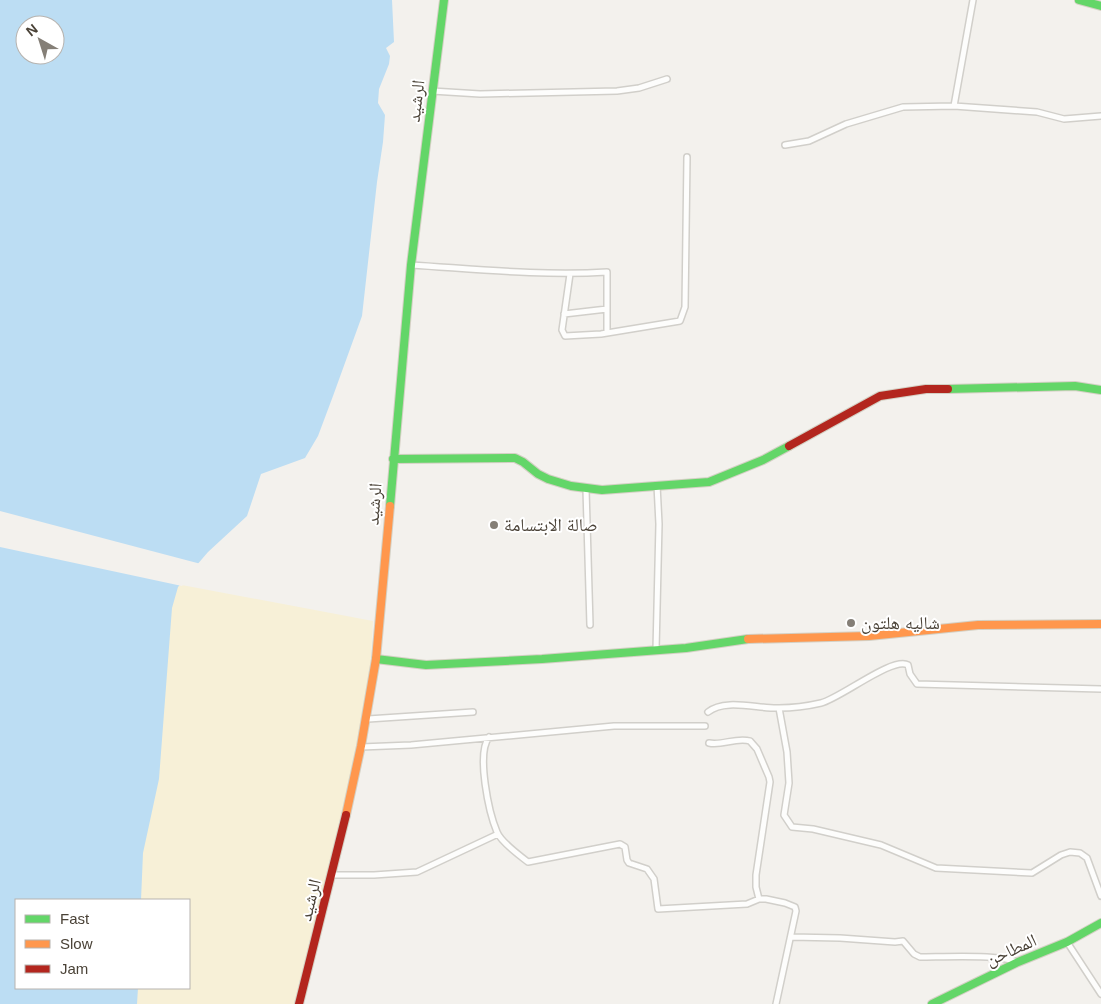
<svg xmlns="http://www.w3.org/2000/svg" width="1101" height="1004" font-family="Arial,'Noto Naskh Arabic',sans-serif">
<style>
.sand{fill:#f7f0d7}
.water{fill:#bcddf3;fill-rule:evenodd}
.pier{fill:#f3f1ed}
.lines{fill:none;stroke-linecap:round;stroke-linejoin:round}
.street-casing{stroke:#d1cfca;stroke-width:8}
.fast-casing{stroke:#d4d0c4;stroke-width:10}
.slow-casing{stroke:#d4d0c4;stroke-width:10}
.jam-casing{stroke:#d4d0c4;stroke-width:10}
.street{stroke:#fdfdfc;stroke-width:5}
.fast{stroke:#63d668;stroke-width:8}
.slow{stroke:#ff974d;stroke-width:8}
.jam{stroke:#b3261e;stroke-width:8}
.poi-dot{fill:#857f77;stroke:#fff;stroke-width:2}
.labels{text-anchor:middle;stroke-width:4;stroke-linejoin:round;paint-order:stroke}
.street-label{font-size:18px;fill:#4a4237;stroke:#fff}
.poi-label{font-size:18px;fill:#4a4237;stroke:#fff;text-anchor:start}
</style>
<rect width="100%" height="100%" fill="#f3f1ed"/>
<path class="sand" d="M171 583 373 621 370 672 355 755 330 863 294 1004H107L108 988H189V900H112Z"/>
<path class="water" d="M0 0H392L394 42 386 48 390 56 389 64 379 89 378 103 385 115 383 142 377 182 362 316 333 396 318 436 305 458 261 474 247 516 208 552 178 587 172 608 159 779 143 853 141 900H16V988H138L137 1004H0ZM25 25H55V55H25Z"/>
<path class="pier" d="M0 511 201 564 182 586 0 547Z"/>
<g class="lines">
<defs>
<path id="street" d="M432 91 480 94 617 91 639 88 667 79
M954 106 973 0
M785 145 809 141 846 124 903 107 954 106 1037 112 1064 119 1101 116
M411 265C476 269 542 276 607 272V333
M570 274 562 330 565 336 601 334 680 321 685 307 687 157
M564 314 607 309
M586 489 590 625
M656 650 659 524 657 485
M779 708 787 752 789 783 784 815 792 827 813 829 881 845 936 868 1032 873 1061 855 1070 852 1080 853 1087 858 1101 896
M708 712C725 698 758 709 779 708 793 708 808 706 821 703 841 698 893 656 908 665L910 674 917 684 1101 689
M368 719 473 712
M489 737C476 754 489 813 497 832 501 842 520 856 528 862L620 844 625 847 627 860 629 863 647 869 654 879 658 909 747 904 759 899H766L785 903 795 907 796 911 776 1004
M709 743C722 746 736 737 750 741L757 749 769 777 770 782 756 875V887L759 899
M361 747 411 745 614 726H705
M332 875H374L417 872 498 834
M791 937 840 938 895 942 903 941 914 954 920 957C943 957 998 954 1017 962
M1067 942 1101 994"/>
<path id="fast" d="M1079 0 1101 6
M948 389 1075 386 1101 390
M393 459 515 458 523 462 538 474 548 479 571 486 602 490 709 482 763 460 789 446
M390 506 411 265 444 0
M376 659 426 665 542 659 686 648 748 639
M932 1004 1018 962 1067 942 1101 923"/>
<path id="slow" d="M748 639 869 636 978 625 1101 624
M346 815 361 746 376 659 390 506"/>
<path id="jam" d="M789 446 880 396 926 389H948
M299 1004 346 815"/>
</defs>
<use href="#street" class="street-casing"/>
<use href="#fast" class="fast-casing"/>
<use href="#slow" class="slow-casing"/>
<use href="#jam" class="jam-casing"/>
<use href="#street" class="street"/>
<use href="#fast" class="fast"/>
<use href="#slow" class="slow"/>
<use href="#jam" class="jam"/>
</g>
<g class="poi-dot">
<circle cx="494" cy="525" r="5"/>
<circle cx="851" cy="623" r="5"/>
</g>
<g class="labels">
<g class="street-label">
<text transform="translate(416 101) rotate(-83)" y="6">الرشيد</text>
<text transform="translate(374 504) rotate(-86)" y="6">الرشيد</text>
<text transform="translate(310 900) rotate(-76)" y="6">الرشيد</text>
<text transform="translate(1011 950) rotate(-24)" y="6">المطاحن</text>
</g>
<g class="poi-label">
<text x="504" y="531">صالة الابتسامة</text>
<text x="861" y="629">شاليه هلتون</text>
</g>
</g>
<rect x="15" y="899" width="175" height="90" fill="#ffffff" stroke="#b7b3af"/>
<rect x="25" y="915" width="25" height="8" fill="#63d668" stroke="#b7b3af"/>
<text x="60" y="924" font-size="15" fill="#4a4237">Fast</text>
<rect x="25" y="940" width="25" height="8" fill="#ff974d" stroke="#b7b3af"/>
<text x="60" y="949" font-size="15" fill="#4a4237">Slow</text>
<rect x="25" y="965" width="25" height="8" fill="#b3261e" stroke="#b7b3af"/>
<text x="60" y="974" font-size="15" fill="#4a4237">Jam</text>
<g transform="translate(40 40) rotate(321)"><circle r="24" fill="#ffffff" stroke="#b7b3af"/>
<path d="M0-4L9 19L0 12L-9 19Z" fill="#857f77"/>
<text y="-8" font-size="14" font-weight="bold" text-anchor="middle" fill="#4a4237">N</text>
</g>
</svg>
